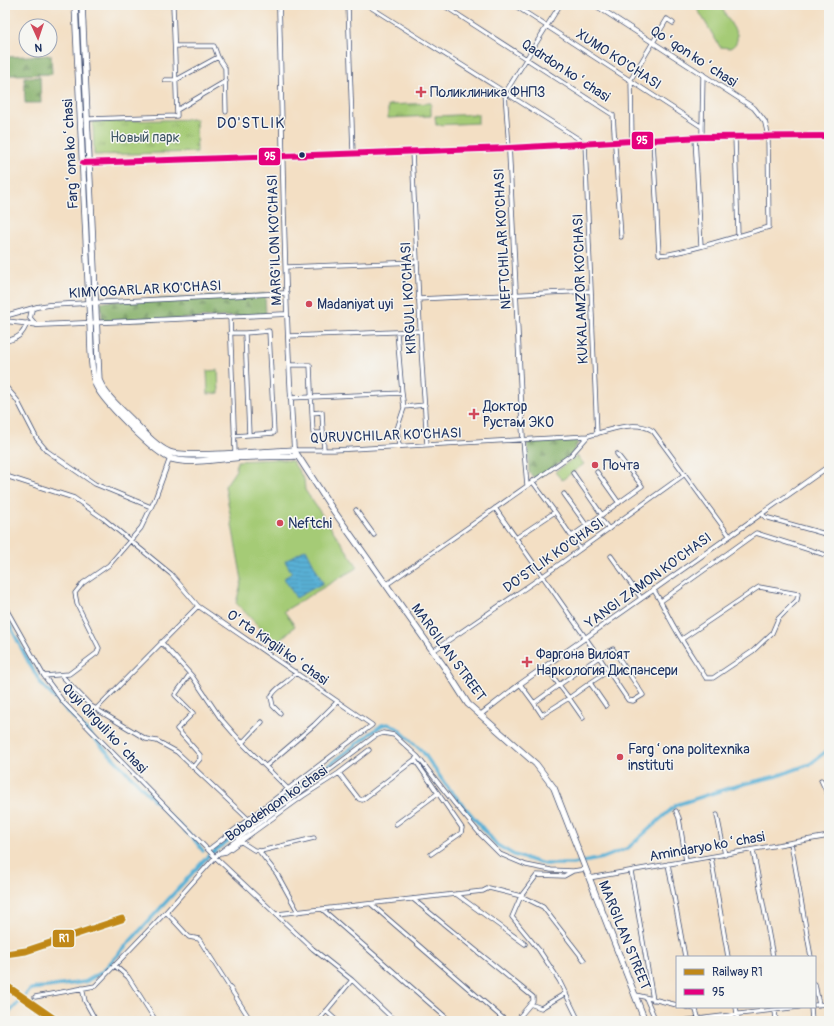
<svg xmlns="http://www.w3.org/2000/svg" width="834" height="1026" font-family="Pangolin,sans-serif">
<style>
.grass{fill:url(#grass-tufts);stroke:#607d6a}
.forest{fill:url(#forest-firs);stroke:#506f62}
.pitch{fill:#a5cb76;stroke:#607d6a}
.water{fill:url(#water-rules);stroke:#3a709a}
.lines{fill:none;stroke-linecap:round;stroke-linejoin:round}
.canal{stroke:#5ab1d6;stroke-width:3.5}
.minor-casing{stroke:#3b496d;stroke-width:5}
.tertiary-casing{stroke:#3b496d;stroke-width:5.5}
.primary-casing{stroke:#3b496d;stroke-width:7}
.minor{stroke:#fff;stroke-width:3.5}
.tertiary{stroke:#fff;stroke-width:4}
.primary{stroke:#fff;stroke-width:5.5}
.bus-1-casing{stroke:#f6f6f2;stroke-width:9}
.bus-1{stroke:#e5007d;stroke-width:6}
.rail-1-casing{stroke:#f6f6f2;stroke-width:10}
.rail-1{stroke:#c08818;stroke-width:7}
.poi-dot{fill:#d1495b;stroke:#f6f6f2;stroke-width:1.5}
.bus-dot{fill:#1b2f5e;stroke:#f6f6f2;stroke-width:1.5}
.labels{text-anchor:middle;stroke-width:3;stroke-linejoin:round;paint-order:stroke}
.street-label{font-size:14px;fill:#1b2f5e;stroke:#f6f6f2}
.poi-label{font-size:14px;fill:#1b2f5e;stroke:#f6f6f2;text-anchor:start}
.park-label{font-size:14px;fill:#3e5664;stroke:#f6f6f2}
.neighbourhood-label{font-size:15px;letter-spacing:1px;fill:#1b2f5e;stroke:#f6f6f2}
.line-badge{stroke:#f6f6f2;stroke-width:1.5}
.badge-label{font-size:11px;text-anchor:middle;font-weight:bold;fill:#fff}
</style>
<defs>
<pattern id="grass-tufts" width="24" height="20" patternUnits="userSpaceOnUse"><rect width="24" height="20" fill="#a5cb76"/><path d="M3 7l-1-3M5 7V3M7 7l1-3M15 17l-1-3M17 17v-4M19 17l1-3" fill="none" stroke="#86a564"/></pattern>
<pattern id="forest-firs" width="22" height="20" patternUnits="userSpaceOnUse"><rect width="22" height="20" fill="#84af67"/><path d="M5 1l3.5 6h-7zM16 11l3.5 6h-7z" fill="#6b8f58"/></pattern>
<pattern id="water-rules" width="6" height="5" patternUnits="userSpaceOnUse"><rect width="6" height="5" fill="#5ab1d6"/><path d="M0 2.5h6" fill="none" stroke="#4a90b1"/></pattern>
</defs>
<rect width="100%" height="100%" fill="#f6f6f2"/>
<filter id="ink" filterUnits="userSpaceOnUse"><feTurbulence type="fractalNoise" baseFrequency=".025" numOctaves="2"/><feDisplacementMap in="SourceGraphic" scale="8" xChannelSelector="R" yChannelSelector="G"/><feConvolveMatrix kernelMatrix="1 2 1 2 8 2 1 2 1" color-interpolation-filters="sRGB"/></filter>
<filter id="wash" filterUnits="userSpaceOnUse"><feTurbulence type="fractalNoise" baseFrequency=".012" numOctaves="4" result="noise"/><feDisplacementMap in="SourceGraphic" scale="16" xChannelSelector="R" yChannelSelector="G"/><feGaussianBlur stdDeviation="0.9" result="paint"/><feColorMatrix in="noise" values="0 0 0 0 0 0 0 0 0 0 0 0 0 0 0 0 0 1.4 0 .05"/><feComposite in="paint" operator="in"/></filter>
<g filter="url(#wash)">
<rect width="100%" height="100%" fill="#f3dfc4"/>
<path class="grass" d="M431 103V116L388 118V105Z
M478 114V123L436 125 435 116Z
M196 119 197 152 94 155 93 122Z"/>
<path class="forest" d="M51 55 52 74 10 75 9 70H5V57Z
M24 77H40L41 103H25Z
M265 294 266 315 102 322 101 302Z
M580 440 571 455 536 479 529 473 527 443Z"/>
<path class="pitch" d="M697 5H720L737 34C738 41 736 45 730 48L720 47 698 10Z
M218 370 219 393 208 394 207 371Z
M577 456 584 464 562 480 555 472Z
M278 459 292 461 304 479 305 490 358 567 284 611 295 626 276 644 236 603 242 580 225 486 236 470 237 461Z"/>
<path class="water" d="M306 549 323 583 296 598 284 578 292 573 285 561Z"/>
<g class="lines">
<path class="canal" d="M5 616 29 663 42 685 163 809
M166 813 193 838 203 851
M5 1017 31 989 85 982 102 972 208 856 382 725 388 724 397 728 423 752 445 784 497 845 514 855 544 864H573L603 858 628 848 676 805 732 787 777 776 810 764 829 749"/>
</g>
</g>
<g filter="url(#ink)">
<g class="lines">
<defs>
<path id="minor" d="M348 5 353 153
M367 5 585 143 597 434
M443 5 613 115 621 237
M514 5 702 127V137
M175 46H214L218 57
M165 80H176L218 57 225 68 226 112
M177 110 226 81
M88 119 177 116 173 5
M702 127 703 74
M735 136 738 235
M825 136 829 143
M695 138 701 246
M653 140 659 254C666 259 754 231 769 227L768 135
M632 141 631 79 667 19 673 23
M509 148 505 93 560 5
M412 151 421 348 427 445
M286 267 417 262
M418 299 591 291
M230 317 235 452
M397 332 402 393
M230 333H245
M288 336 420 331
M5 341C17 339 23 335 27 323
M289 365H310L312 413 322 412 324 450
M5 386 17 400 37 439 47 451 95 484 151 507
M290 398 402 393 404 408 397 429 399 446
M404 407 425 405
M312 413 313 433H323
M234 436 274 433 269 331 245 333 249 435
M523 440 527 485
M294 450H334L588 436C607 431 635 419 653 431L729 535
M5 472 9 477 74 498 104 519 171 574 198 606 372 725 208 850
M597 472 619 503
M573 473 602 515
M532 481 555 512
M564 494 587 526
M495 508 599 657 613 649 643 695 633 701 628 700 599 657 559 685 569 698 590 683 606 706
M356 510 374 535
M762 514 765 517 829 535
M599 517 609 529
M572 536 642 486 617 454
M516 538 555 512 580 549
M611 556 641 598
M386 585 571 455 588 436
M653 589C662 602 668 617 676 630 685 646 696 662 706 678H713L753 651 772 633 778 619 797 600 798 594 759 587 682 639
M661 601 756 533 829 556
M5 607 44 676 64 703 215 857 313 949 352 980 395 1021
M161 642 192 676 221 719 242 743 288 789
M433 651 543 576 685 474
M546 666 559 685 534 703 542 715 569 698 583 718
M190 674 175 695 193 713 177 729 200 755V759L193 767
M44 676 69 674 97 653 99 648 77 604 75 593 83 583 109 565 141 528 155 499 170 458
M62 676 91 706 146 739 157 741 177 752 247 818
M590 683 608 671
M520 684 534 703
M96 709 198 606
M280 713 273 706 271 697C275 687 289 683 296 672
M242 743 262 722
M415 760 462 828 461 833 431 854
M266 766 314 725 337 702
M339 773 369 750
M821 780 829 797
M676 811 679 818 686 861
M717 815 725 855
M396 824 438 793
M240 841 254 850 261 851 314 838
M791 843 811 957
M753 850 773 957
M259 851 277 874 298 912
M221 853 226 852 303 796 339 773 359 799 362 800 418 757
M711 857 728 957
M668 864 685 957
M631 871 653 1000
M589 878 829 836
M456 894 525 944
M413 899 533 997V1001L516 1021
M371 904 506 1021
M322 909 450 1021
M166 912 189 937 199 939 251 1021
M277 914 456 894 483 891 489 888 521 896 543 907 584 960
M114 965 128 977 156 1021
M815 984 819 1005
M82 988 85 1001 96 1021
M636 995 677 1005
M35 997 95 986 166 912 218 854 375 736 383 733 394 735 418 757 454 803 480 834 500 854 526 865 551 870 573 871
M646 998 656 1021
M530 1004 541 1008 566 993
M815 1005 829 1004
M686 1007 695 1009
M695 1007 699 1020
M736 1007 738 1021
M811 1007 812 1021
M775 1010 776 1021
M326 1011 337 1021
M318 1021 352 980
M579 1021 559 980 539 950 512 917 521 896 537 875 564 876 573 871 586 869
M680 1021 799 1007"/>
<path id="tertiary" d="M279 5C283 153 284 302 294 450
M595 5 754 108 765 122 768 135
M509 148 523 440
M87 163 509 148 702 137 829 136
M32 309 30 318 36 325
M5 316 37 307 49 305 287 293
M5 321 39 325 287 314
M480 715 520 684 829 466"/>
<path id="primary" d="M75 5 90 323C91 342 90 365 95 383 100 399 157 455 172 459 191 464 214 459 233 458 254 456 275 457 296 456
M82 5 99 380C105 395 118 406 130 418 141 429 154 445 169 452 183 459 272 451 294 450L331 507 445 668 468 704 536 764 554 788 645 1021"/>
</defs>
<use href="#minor" class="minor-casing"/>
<use href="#tertiary" class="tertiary-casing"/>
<use href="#primary" class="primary-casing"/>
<use href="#minor" class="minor"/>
<use href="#tertiary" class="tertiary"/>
<use href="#primary" class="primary"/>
<defs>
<path id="bus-1" d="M83 163 509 148 702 137 829 136"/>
</defs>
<use href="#bus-1" class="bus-1-casing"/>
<use href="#bus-1" class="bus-1"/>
<defs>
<path id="rail-1" d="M5 954 26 951 122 919
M5 985 57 1021"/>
</defs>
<use href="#rail-1" class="rail-1-casing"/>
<use href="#rail-1" class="rail-1"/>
</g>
</g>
<g class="poi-dot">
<path d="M419 86h4v4h4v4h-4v4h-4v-4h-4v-4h4z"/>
<circle cx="309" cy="304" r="4"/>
<path d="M472 408h4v4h4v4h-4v4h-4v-4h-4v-4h4z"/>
<circle cx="595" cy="465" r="4"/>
<circle cx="280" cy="523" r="4"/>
<path d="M525 656h4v4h4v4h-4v4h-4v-4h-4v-4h4z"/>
<circle cx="620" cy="757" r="4"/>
</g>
<circle class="bus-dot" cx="302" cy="155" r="3.5"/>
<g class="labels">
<g class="street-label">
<text transform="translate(694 56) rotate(33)" y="5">Qoʻqon koʻchasi</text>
<text transform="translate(619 59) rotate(33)" y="5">XUMO KO'CHASI</text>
<text transform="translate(566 70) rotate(33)" y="5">Qadrdon koʻchasi</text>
<text transform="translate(70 154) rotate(-93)" y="5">Fargʻona koʻchasi</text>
<text transform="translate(502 239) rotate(-93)" y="5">NEFTCHILAR KO'CHASI</text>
<text transform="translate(274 240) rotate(-92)" y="5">MARG'ILON KO'CHASI</text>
<text transform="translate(145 289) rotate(-3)" y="5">KIMYOGARLAR KO'CHASI</text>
<text transform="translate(580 289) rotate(-92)" y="5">KUKALAMZOR KO'CHASI</text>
<text transform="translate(408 298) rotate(-93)" y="5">KIRGULI KO'CHASI</text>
<text transform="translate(386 435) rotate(-2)" y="5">QURUVCHILAR KO'CHASI</text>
<text transform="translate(553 555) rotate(-35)" y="5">DO'STLIK KO'CHASI</text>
<text transform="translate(648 580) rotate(-36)" y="5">YANGI ZAMON KO'CHASI</text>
<text transform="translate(278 647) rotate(35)" y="5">Oʻrta Kirgili koʻchasi</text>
<text transform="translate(449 652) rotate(54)" y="5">MARGILAN STREET</text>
<text transform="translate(105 728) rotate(47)" y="5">Quyi Qirguli koʻchasi</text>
<text transform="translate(276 803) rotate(-35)" y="5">Bobodehqon koʼchasi</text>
<text transform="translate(707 846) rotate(-10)" y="5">Amindaryo koʻchasi</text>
<text transform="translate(625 935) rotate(68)" y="5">MARGILAN STREET</text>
</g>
<g class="poi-label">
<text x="430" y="97">Поликлиника ФНПЗ</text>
<text x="317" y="309">Madaniyat uyi</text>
<text x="483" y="411">Доктор<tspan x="483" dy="16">Рустам ЭКО</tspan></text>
<text x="603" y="470">Почта</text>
<text x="288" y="528">Neftchi</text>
<text x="536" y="659">Фаргона Вилоят<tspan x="536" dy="16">Наркология Диспансери</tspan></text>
<text x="628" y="754">Fargʻona politexnika<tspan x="628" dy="16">instituti</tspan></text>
</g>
<g class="park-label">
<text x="145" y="142">Новый парк</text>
</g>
<g class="neighbourhood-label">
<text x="251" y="128">DO'STLIK</text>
</g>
</g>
<g class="line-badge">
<rect x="631" y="131" width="23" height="19" rx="4" fill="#e5007d"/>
<rect x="258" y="147" width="23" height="19" rx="4" fill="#e5007d"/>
<rect x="52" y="929" width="23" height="19" rx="4" fill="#c08818"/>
</g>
<g class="badge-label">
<text x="642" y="144">95</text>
<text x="270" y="160">95</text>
<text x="64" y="942">R1</text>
</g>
<rect width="834" height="1026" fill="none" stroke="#f6f6f2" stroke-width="20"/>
<rect x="676" y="956" width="140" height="52" fill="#f6f6f2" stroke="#9ea6b7"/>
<rect x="684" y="969" width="20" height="6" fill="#c08818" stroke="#9ea6b7"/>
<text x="712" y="976" font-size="12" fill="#1b2f5e">Railway R1</text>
<rect x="684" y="989" width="20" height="6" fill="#e5007d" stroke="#9ea6b7"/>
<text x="712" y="996" font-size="12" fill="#1b2f5e">95</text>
<g transform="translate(38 38) rotate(177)"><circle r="19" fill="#f6f6f2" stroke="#9ea6b7"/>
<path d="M0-3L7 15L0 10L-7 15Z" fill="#d1495b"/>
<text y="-6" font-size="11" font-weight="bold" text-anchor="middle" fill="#1b2f5e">N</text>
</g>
</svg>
